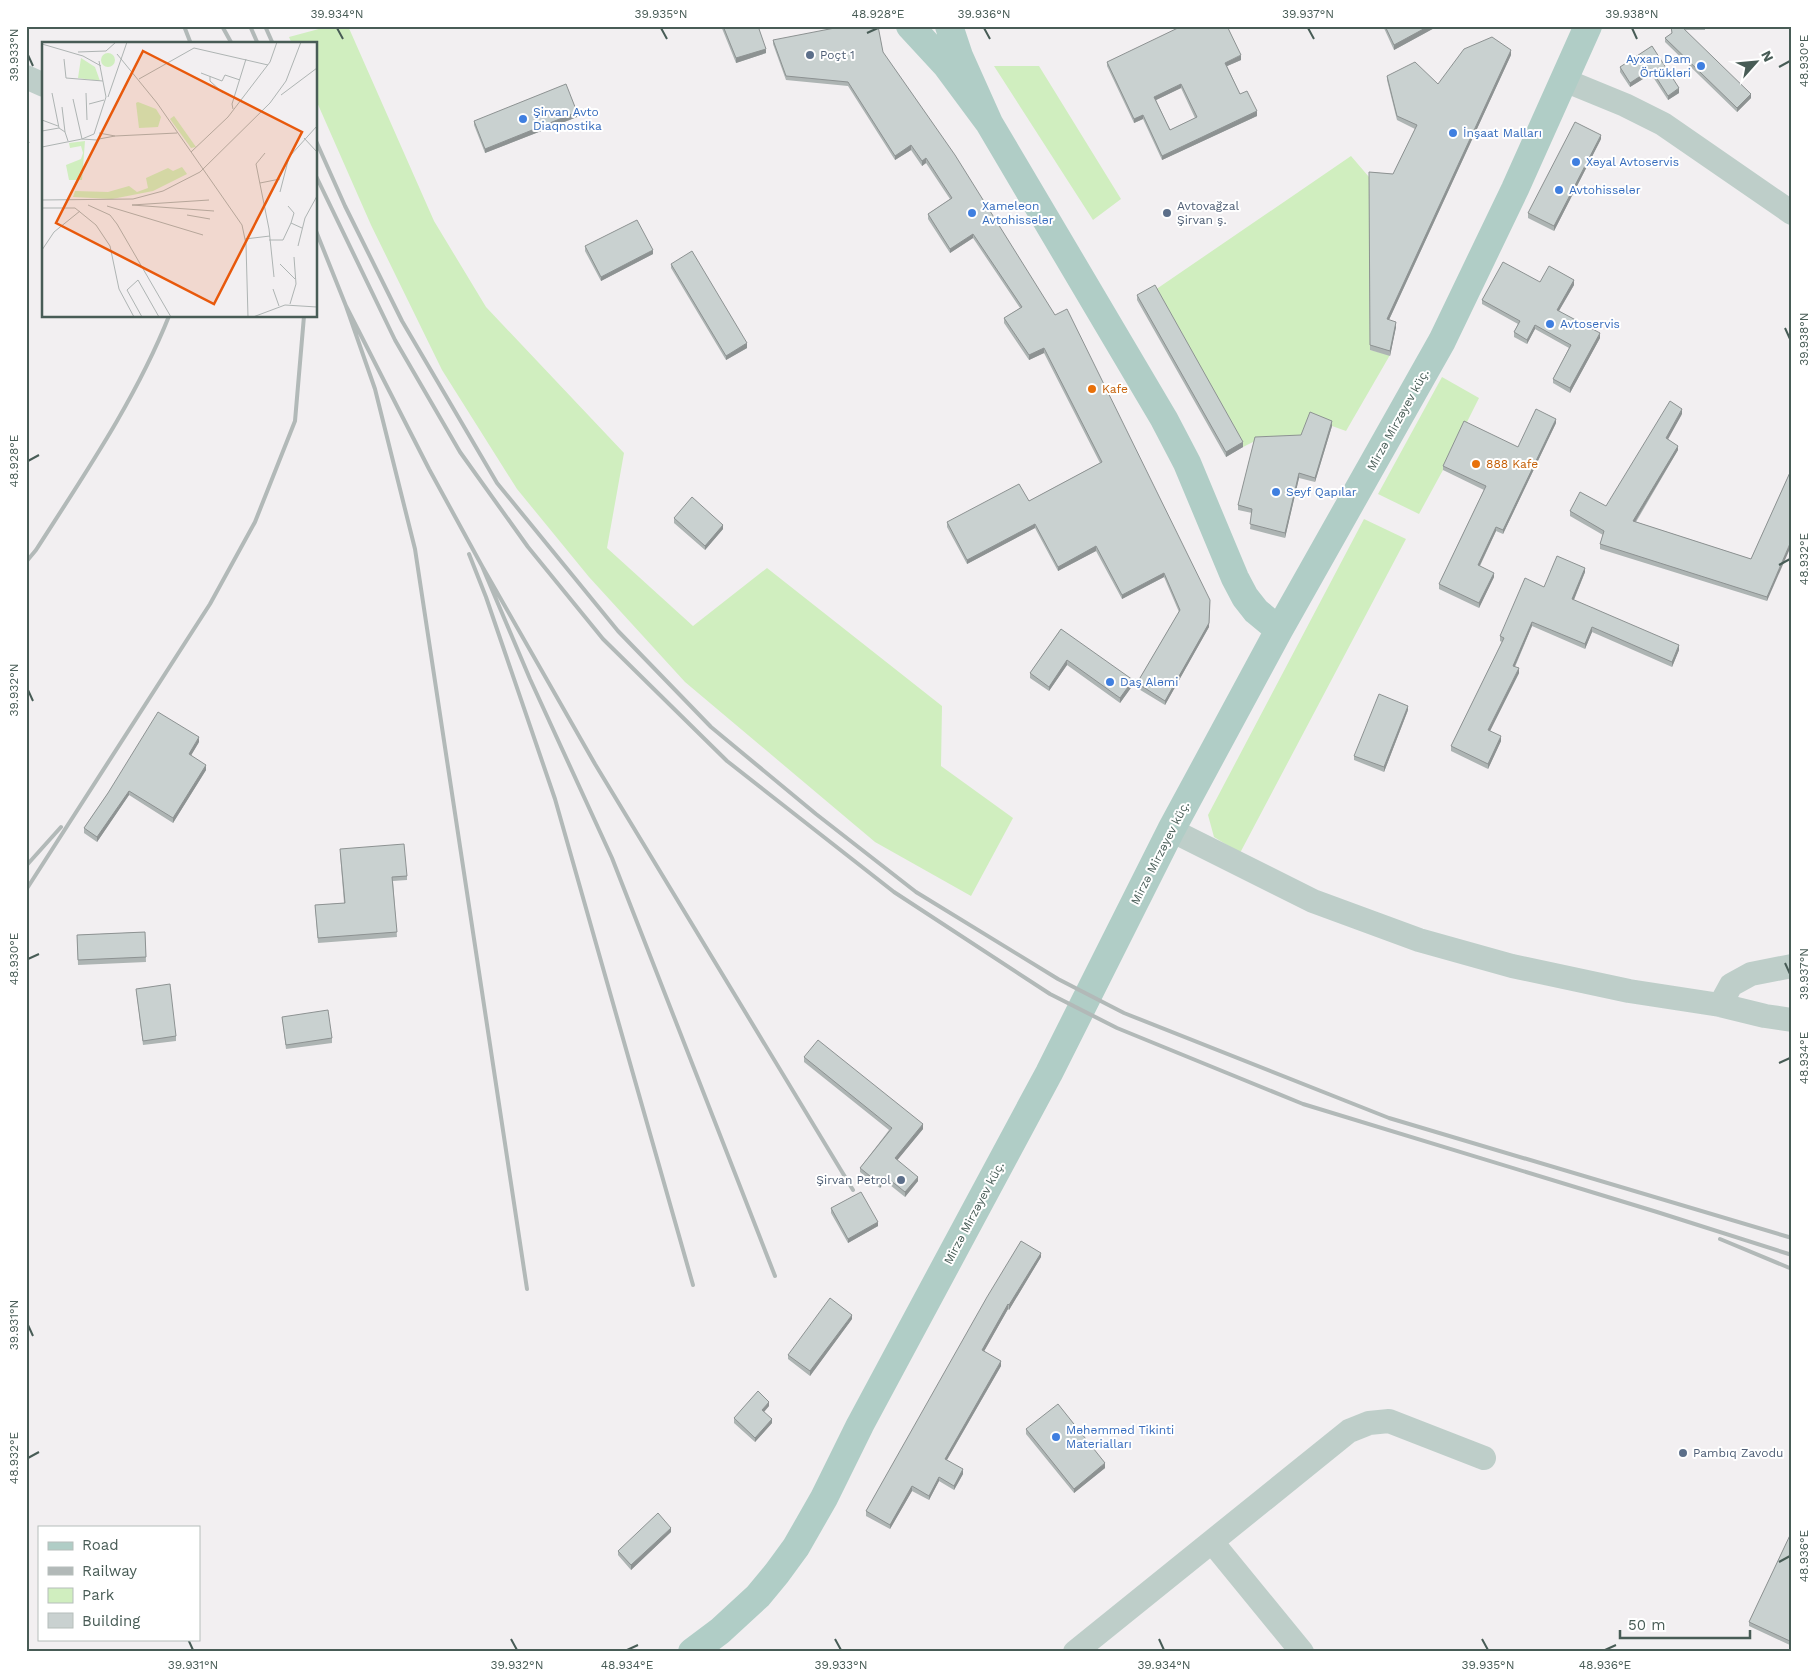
<svg xmlns="http://www.w3.org/2000/svg" width="1818" height="1678" font-family="'Work Sans',sans-serif">
<style>
.green{fill:#d0eebf}
.lines{fill:none;stroke-linecap:round;stroke-linejoin:round}
.minor{stroke:#becec9;stroke-width:24}
.major{stroke:#b0cdc6;stroke-width:28}
.rail{stroke:#b2b9b8;stroke-width:4}
.wall{fill:#adb4b3;fill-rule:evenodd}
.shaded-wall{fill:#8d9292}
.building{fill:#c9d1d0;stroke:#8d9292;fill-rule:evenodd}
.ticks{fill:none;stroke:#485c56;stroke-width:2}
.service-dot{fill:#5c6f8a;stroke:#fff;stroke-width:2}
.shop-dot{fill:#3f7fe0;stroke:#fff;stroke-width:2}
.food-dot{fill:#e8710a;stroke:#fff;stroke-width:2}
.labels{text-anchor:middle;stroke-width:4;stroke-linejoin:round;paint-order:stroke}
.service-label{font-size:12px;fill:#4e5e75;stroke:#fff;text-anchor:start}
.shop-label{font-size:12px;fill:#366cbe;stroke:#fff;text-anchor:start}
.food-label{font-size:12px;fill:#c56008;stroke:#fff;text-anchor:start}
.street-label{font-size:12px;fill:#485c56;stroke:#fff}
.inset-road{fill:none;stroke:#aeb4b3;stroke-width:1}
.view{fill:#e8590c;fill-opacity:0.15;stroke:#e8590c;stroke-width:2.5}
.inset-edge{fill:none;stroke:#485c56;stroke-width:2.5}
.neatline{fill:none;stroke:#485c56;stroke-width:2}
.ticks-label{font-size:12px;text-anchor:middle;fill:#485c56}
</style>
<rect width="100%" height="100%" fill="#f2eff1"/>
<path class="green" d="M330 26H348L434 221 486 307 624 453 607 548 693 626 767 568 942 706 941 766 1013 818 971 896 875 842 685 682 589 577 517 489 442 370 371 225 316 100V44H292L289 37Z
M994 66H1039L1121 199 1093 220Z
M1351 156 1369 177 1370 350 1390 355 1346 431 1332 426 1301 440 1255 441 1243 447 1155 290Z
M1442 377 1479 398 1443 470 1419 514 1378 494Z
M1364 519 1406 539 1240 853 1214 837 1208 815Z"/>
<g class="lines">
<path class="minor" d="M26 77 44 85
M1564 80 1625 105 1663 124 1792 213
M1171 830 1313 901 1419 940 1512 966 1629 991 1720 1005 1765 1016 1792 1020
M1720 1005 1731 985 1751 974 1792 966
M1212 1542 1302 1652
M1075 1652 1349 1431 1369 1423 1389 1421 1484 1458"/>
<path class="major" d="M910 26 946 65 989 123 959 56 949 26
M989 123 1164 419 1187 463 1235 578 1245 597 1256 611 1279 630
M692 1652 720 1631 758 1596 777 1573 796 1547 824 1498 860 1425 1049 1073 1171 830 1279 630 1442 341 1515 189 1588 26"/>
<path class="rail" d="M184 26 191 44
M222 26 232 44
M250 26 258 44
M265 26 273 44
M316 141 345 206 402 321 497 483 618 631 711 727 816 814 916 892 1058 979 1124 1013 1389 1118 1792 1238
M316 176 395 340 460 452 528 547 603 639 727 761 894 892 1050 994 1117 1028 1303 1104 1657 1212 1792 1255
M316 231 346 306
M469 554 486 597 555 799 693 1285
M26 562 36 550C84 475 136 399 169 316
M482 566 429 469 346 306 375 389 415 549 527 1289
M26 866 61 827
M26 890 210 604 255 522 295 421 304 316
M1720 1239 1792 1269
M775 1276 612 858 530 679 482 566 595 764 853 1190"/>
</g>
<path class="wall" d="M721 26H758L766 53 736 63Z
M1383 26H1438L1394 50Z
M1671 26H1705V30H1685L1751 98 1737 112 1665 42V38L1672 33Z
M773 40 883 52 1209 627 1165 705 1137 688V683L1179 612 1164 577 1122 599 1096 551 1058 571 1035 528 967 564 947 527V522L1029 501 1100 463 1044 353 1029 360 1004 323V318L1020 308 973 238 950 253 928 219V214L950 199 926 163 922 166 911 150 895 160 848 86 786 80 773 44Z
M1652 46 1679 93 1668 100 1651 74 1630 87 1620 72V67Z
M1511 55 1389 320 1396 327 1390 356 1370 350 1369 172 1393 174 1415 129 1397 120 1387 80V76L1438 84Z
M1241 60 1227 66 1240 94 1257 116 1162 160 1143 119 1134 123 1107 66V62ZM1181 88 1195 118 1170 130 1156 100Z
M577 117 485 153 474 125V121Z
M1601 139 1554 231 1528 218V213Z
M585 246 653 254 601 281 585 251Z
M671 264 747 348 726 360 671 268Z
M1540 282 1574 285 1559 311 1600 338 1570 393 1553 383V379L1569 348 1535 329 1527 344 1514 337V332L1518 324 1482 304V300Z
M1137 295 1243 447 1226 457 1137 300Z
M1682 414 1667 439 1678 450 1636 522 1751 559 1792 468 1767 601 1600 549V544L1603 535 1570 516V511L1606 506Z
M1556 423 1503 534 1496 531 1480 566 1494 577 1479 608 1439 589V584L1484 490 1443 470V466L1518 447Z
M1332 426 1315 482 1299 478 1285 538 1250 529 1252 513 1238 510V505L1301 435Z
M674 518 723 529 705 550 674 523Z
M1585 572 1574 600 1679 650 1672 667 1592 632 1585 649 1532 626 1515 667 1519 673 1490 731 1501 741 1488 769 1451 751V746L1502 642 1500 641V636L1544 587Z
M1061 629 1133 685 1120 703 1067 665 1049 691 1030 678V673Z
M1408 710 1384 772 1354 760V756Z
M199 742 191 755 206 770 173 823 129 795 97 842 84 833V828L108 793Z
M340 853 407 876V880L393 881 397 937 318 943 315 905 344 903Z
M145 932 146 962 78 965 77 935Z
M136 989 176 1036V1041L143 1045Z
M282 1017 332 1038V1043L286 1049Z
M804 1057 923 1129 897 1160 918 1181 905 1197 885 1181 880 1188 860 1172V1168L889 1130 804 1062Z
M831 1208 878 1226 848 1243 831 1213Z
M1021 1241 1041 1257 1009 1310 1008 1309 984 1351 1001 1366 947 1460 963 1474 954 1490 939 1481 929 1500 912 1491 890 1529 866 1516V1511Z
M852 1319 810 1376 788 1359V1355Z
M769 1406 764 1412 772 1423 755 1442 734 1423V1418Z
M1026 1429 1105 1468 1074 1493 1026 1434Z
M1792 1531V1646L1749 1626V1622Z
M671 1532 631 1570 618 1555V1551Z"/>
<path class="shaded-wall" d="M1429 26H1438L1394 50V45Z
M766 49V53L736 63V58Z
M1511 50V55L1387 324V319Z
M1241 55V60L1225 67V63Z
M1651 69V74L1630 87V83Z
M1181 84V88L1154 101V97Z
M1679 88V93L1668 100V96Z
M1751 94V98L1737 112V108Z
M1257 111V116L1162 160V156Z
M577 112V117L485 153V149Z
M1143 115V119L1134 123V119Z
M1601 135V139L1554 231V226Z
M29 142V151L26 160V151Z
M911 145V150L895 160V156Z
M926 158V163L922 166V161Z
M973 234V238L950 253V249Z
M653 250V254L601 281V277Z
M1574 280V285L1557 314V310Z
M1396 322V327L1390 356V351Z
M1535 325V329L1527 344V340Z
M1600 333V338L1570 393V388Z
M747 343V348L726 360V356Z
M1044 348V353L1029 360V355Z
M1682 409V414L1666 443V438Z
M1556 419V423L1503 534V530Z
M1332 421V426L1315 482V478Z
M1243 442V447L1226 457V452Z
M1678 446V450L1633 525V521Z
M1299 473V478L1285 538V533Z
M1035 524V528L967 564V560Z
M723 525V529L705 550V546Z
M1496 527V531L1478 569V565Z
M1792 539V544L1767 601V597Z
M1096 546V551L1058 571V567Z
M1585 568V572L1572 604V599Z
M1164 573V577L1122 599V595Z
M1494 573V577L1479 608V603Z
M1210 600 1209 627 1165 705V701Z
M1532 622V626L1513 670V666Z
M1592 627V632L1585 649V644Z
M1679 645V650L1672 667V662Z
M1067 660V665L1049 691V687Z
M1519 668V673L1488 735V730Z
M1133 680V685L1120 703V698Z
M1408 706V710L1384 772V767Z
M1501 736V741L1488 769V764Z
M199 737V742L189 759V754Z
M206 765V770L173 823V818Z
M129 791V795L97 842V837Z
M923 1124V1129L895 1163V1158Z
M885 1176V1181L880 1188V1184Z
M918 1177V1181L905 1197V1192Z
M878 1222V1226L848 1243V1239Z
M1041 1253V1257L1009 1310V1305Z
M1008 1304V1309L982 1355V1350Z
M852 1315V1319L810 1376V1371Z
M1001 1361V1366L945 1463V1459Z
M769 1402V1406L762 1414V1410Z
M772 1419V1423L755 1442V1438Z
M1105 1463V1468L1074 1493V1489Z
M963 1469V1474L954 1490V1486Z
M939 1477V1481L929 1500V1496Z
M912 1486V1491L890 1529V1525Z
M671 1528V1532L631 1570V1565Z"/>
<path class="building" d="M723 26H758L766 49 736 58Z
M845 26H878L883 52 955 155 1055 315 1067 309 1210 600 1209 623 1165 701 1137 683 1180 610 1164 573 1122 595 1096 546 1058 567 1035 524 967 560 947 522 1019 484 1029 501 1102 462 1044 348 1029 355 1004 318 1022 307 973 234 950 249 928 214 952 198 926 158 922 161 911 145 895 156 848 82 786 76 773 40Z
M1182 26H1227L1241 55 1225 63 1240 94 1247 91 1257 111 1162 156 1143 115 1134 119 1107 62ZM1181 84 1197 117 1170 130 1154 97Z
M1385 26H1429L1394 45Z
M1671 26H1681L1751 94 1737 108 1665 38 1672 33Z
M1492 37 1511 50 1387 319 1396 322 1390 351 1370 345 1369 172 1393 174 1417 125 1397 116 1387 76 1415 62 1438 84 1464 49Z
M1652 46 1679 88 1668 96 1651 69 1630 83 1620 67Z
M566 84 577 112 485 149 474 121Z
M1575 122 1601 135 1554 226 1528 213Z
M26 141 29 142 26 151Z
M637 220 653 250 601 277 585 246Z
M692 251 747 343 726 356 671 264Z
M1503 262 1540 282 1549 266 1574 280 1557 310 1600 333 1570 388 1553 379 1571 345 1535 325 1527 340 1514 332 1520 321 1482 300Z
M1155 285 1243 442 1226 452 1137 295Z
M1670 401 1682 409 1666 438 1678 446 1633 521 1751 559 1792 468V539L1767 597 1600 544 1604 531 1570 511 1580 492 1606 506Z
M1536 409 1556 419 1503 530 1496 527 1478 565 1494 573 1479 603 1439 584 1486 486 1443 466 1464 421 1518 447Z
M1310 412 1332 421 1315 478 1299 473 1285 533 1250 524 1252 509 1238 505 1255 437 1301 435Z
M692 497 723 525 705 546 674 518Z
M1557 556 1585 568 1572 599 1679 645 1672 662 1592 627 1585 644 1532 622 1513 666 1519 668 1488 730 1501 736 1488 764 1451 746 1504 638 1500 636 1525 578 1544 587Z
M1061 629 1133 680 1120 698 1067 660 1049 687 1030 673Z
M1379 694 1408 706 1384 767 1354 756Z
M158 712 199 737 189 754 206 765 173 818 129 791 97 837 84 828 108 793Z
M404 844 407 876 392 877 397 932 318 938 315 905 345 903 340 849Z
M145 932 146 957 78 960 77 935Z
M170 984 176 1036 143 1041 136 989Z
M328 1010 332 1038 286 1045 282 1017Z
M818 1040 923 1124 895 1158 918 1177 905 1192 885 1176 880 1184 860 1168 892 1128 804 1057Z
M861 1192 878 1222 848 1239 831 1208Z
M1021 1241 1041 1253 1009 1305 1008 1304 982 1350 1001 1361 945 1459 963 1469 954 1486 939 1477 929 1496 912 1486 890 1525 866 1511 987 1297Z
M830 1298 852 1315 810 1371 788 1355Z
M758 1391 769 1402 762 1410 772 1419 755 1438 734 1418Z
M1058 1404 1105 1463 1074 1489 1026 1429Z
M658 1513 671 1528 631 1565 618 1551Z
M1792 1531V1642L1749 1622Z"/>
<path class="ticks" d="M337 28 343 39M661 28 667 39M984 28 990 39M1308 28 1314 39M1632 28 1637 39M867 33 878 28M28 55 33 66M1779 67 1790 61M1785 328 1790 339M28 461 39 455M1779 565 1790 559M28 690 33 701M28 959 39 954M1785 963 1790 974M1779 1063 1790 1058M28 1325 33 1336M28 1458 39 1452M1779 1562 1790 1556M188 1639 193 1650M511 1639 517 1650M835 1639 841 1650M1159 1639 1164 1650M1482 1639 1488 1650M627 1650 638 1645M1605 1650 1616 1645"/>
<g class="service-dot">
<circle cx="810" cy="55" r="5"/>
<circle cx="1167" cy="213" r="5"/>
<circle cx="901" cy="1180" r="5"/>
<circle cx="1683" cy="1453" r="5"/>
</g>
<g class="shop-dot">
<circle cx="1701" cy="66" r="5"/>
<circle cx="523" cy="119" r="5"/>
<circle cx="1453" cy="133" r="5"/>
<circle cx="1576" cy="162" r="5"/>
<circle cx="1559" cy="190" r="5"/>
<circle cx="972" cy="213" r="5"/>
<circle cx="1550" cy="324" r="5"/>
<circle cx="1276" cy="492" r="5"/>
<circle cx="1110" cy="682" r="5"/>
<circle cx="1056" cy="1437" r="5"/>
</g>
<g class="food-dot">
<circle cx="1092" cy="389" r="5"/>
<circle cx="1476" cy="464" r="5"/>
</g>
<g class="labels">
<g class="service-label">
<text x="820" y="59">Poçt 1</text>
<text x="1177" y="210">Avtovağzal<tspan x="1177" dy="14">Şirvan ş.</tspan></text>
<text x="891" y="1184" text-anchor="end">Şirvan Petrol</text>
<text x="1693" y="1457">Pambıq Zavodu</text>
</g>
<g class="shop-label">
<text x="1691" y="63" text-anchor="end">Ayxan Dam<tspan x="1691" dy="14">Örtükləri</tspan></text>
<text x="533" y="116">Şirvan Avto<tspan x="533" dy="14">Diaqnostika</tspan></text>
<text x="1463" y="137">İnşaat Malları</text>
<text x="1586" y="166">Xəyal Avtoservis</text>
<text x="1569" y="194">Avtohissələr</text>
<text x="982" y="210">Xameleon<tspan x="982" dy="14">Avtohissələr</tspan></text>
<text x="1560" y="328">Avtoservis</text>
<text x="1286" y="496">Seyf Qapılar</text>
<text x="1120" y="686">Daş Aləmi</text>
<text x="1066" y="1434">Məhəmməd Tikinti<tspan x="1066" dy="14">Materialları</tspan></text>
</g>
<g class="food-label">
<text x="1102" y="393">Kafe</text>
<text x="1486" y="468">888 Kafe</text>
</g>
<g class="street-label">
<text transform="translate(1398 420) rotate(-61)" y="4">Mirzə Mirzəyev küç.</text>
<text transform="translate(1160 853) rotate(-63)" y="4">Mirzə Mirzəyev küç.</text>
<text transform="translate(974 1213) rotate(-62)" y="4">Mirzə Mirzəyev küç.</text>
</g>
</g>
<g transform="translate(42 42)">
<rect width="275" height="275" fill="#f2eff1"/>
<path d="M59 18a7 7 0 1 1 14 0a7 7 0 1 1-14 0ZM39 16 53 25 58 39 36 36ZM96 60 114 67 119 75 116 85 97 86 94 61ZM132 74 154 105 149 106 128 77ZM43 99 40 138H27L24 123 39 117 41 111 39 104 28 106 27 101ZM140 125 145 132 111 149 70 157 31 155 33 149 66 150 87 144 95 150 106 146 104 136 126 126 131 129Z" fill="#d0eebf"/>
<path class="inset-road" d="M0 2 41 14 59 24M36 10 64 9 74 0M75 12 115 61 200 183 204 202 206 275M22 17 24 36 61 39M159 31 180 39 183 33 198 38M168 34V39L181 51M97 37 152 6 226 23M10 51 17 86M44 51 45 78M239 53 275 26M66 55 85 0M31 57 40 97M47 62 62 58M20 65 23 90M191 67 190 62 204 17M0 78 16 84M0 89 17 86 23 90 26 99M57 91 73 94 57 97M73 94 135 91M262 96 275 110M55 98 40 97 52 92 64 55 57 19M0 105 40 97M149 110 186 75 228 20 235 0M223 111 214 122 227 187 232 235M218 141 238 137M238 150 247 115 275 84M0 158 91 157 121 149 158 130 228 61 244 39 259 0M167 158 90 163 172 169M46 163 68 173 75 182 129 275M65 164 161 193M246 164 252 171 249 181M0 166H33L54 183 68 204 77 247 92 275M145 173 168 177M203 197 228 194M227 198H241L249 181 260 186M256 204 263 176 275 154M0 208 12 190 38 169M238 222 253 237M231 247 237 264M248 262 254 242 252 215M100 275 85 248 96 238 117 275M211 275 243 263 275 265"/>
<path class="view" d="M101 9 260 90 172 262 14 181Z"/>
<rect width="275" height="275" class="inset-edge"/>
</g>
<rect width="1818" height="1678" fill="none" stroke="#ffffff" stroke-width="55"/>
<rect x="38" y="1526" width="162" height="115" fill="#ffffff" stroke="#b6bebb"/>
<rect x="48" y="1542" width="25" height="8" fill="#b0cdc6" stroke="#b6bebb"/>
<text x="82" y="1550" font-size="15" fill="#485c56">Road</text>
<rect x="48" y="1567" width="25" height="8" fill="#b2b9b8" stroke="#b6bebb"/>
<text x="82" y="1576" font-size="15" fill="#485c56">Railway</text>
<rect x="48" y="1588" width="25" height="15" fill="#d0eebf" stroke="#b6bebb"/>
<text x="82" y="1600" font-size="15" fill="#485c56">Park</text>
<rect x="48" y="1613" width="25" height="15" fill="#c9d1d0" stroke="#b6bebb"/>
<text x="82" y="1626" font-size="15" fill="#485c56">Building</text>
<g transform="translate(1756 62) rotate(63)" stroke="#ffffff" stroke-width="4" paint-order="stroke">
<path d="M0-4L9 19L0 12L-9 19Z" fill="#485c56"/>
<text y="-8" font-size="14" font-weight="bold" text-anchor="middle" fill="#485c56">N</text>
</g>
<path d="M1620 1630v8h130v-8" fill="none" stroke="#485c56" stroke-width="2.5"/>
<text x="1628" y="1630" font-size="15" fill="#485c56" stroke="#ffffff" stroke-width="4" paint-order="stroke">50 m</text>
<rect x="28" y="28" width="1762" height="1622" class="neatline"/>
<g class="ticks-label">
<text x="337" y="18">39.934°N</text>
<text x="661" y="18">39.935°N</text>
<text x="878" y="18">48.928°E</text>
<text x="984" y="18">39.936°N</text>
<text x="1308" y="18">39.937°N</text>
<text x="1632" y="18">39.938°N</text>
<text transform="translate(14 55) rotate(-90)" y="4">39.933°N</text>
<text transform="translate(1804 61) rotate(-90)" y="4">48.930°E</text>
<text transform="translate(1804 339) rotate(-90)" y="4">39.938°N</text>
<text transform="translate(14 461) rotate(-90)" y="4">48.928°E</text>
<text transform="translate(1804 559) rotate(-90)" y="4">48.932°E</text>
<text transform="translate(14 690) rotate(-90)" y="4">39.932°N</text>
<text transform="translate(14 959) rotate(-90)" y="4">48.930°E</text>
<text transform="translate(1804 974) rotate(-90)" y="4">39.937°N</text>
<text transform="translate(1804 1058) rotate(-90)" y="4">48.934°E</text>
<text transform="translate(14 1325) rotate(-90)" y="4">39.931°N</text>
<text transform="translate(14 1458) rotate(-90)" y="4">48.932°E</text>
<text transform="translate(1804 1556) rotate(-90)" y="4">48.936°E</text>
<text x="193" y="1669">39.931°N</text>
<text x="517" y="1669">39.932°N</text>
<text x="627" y="1669">48.934°E</text>
<text x="841" y="1669">39.933°N</text>
<text x="1164" y="1669">39.934°N</text>
<text x="1488" y="1669">39.935°N</text>
<text x="1605" y="1669">48.936°E</text>
</g>
</svg>
